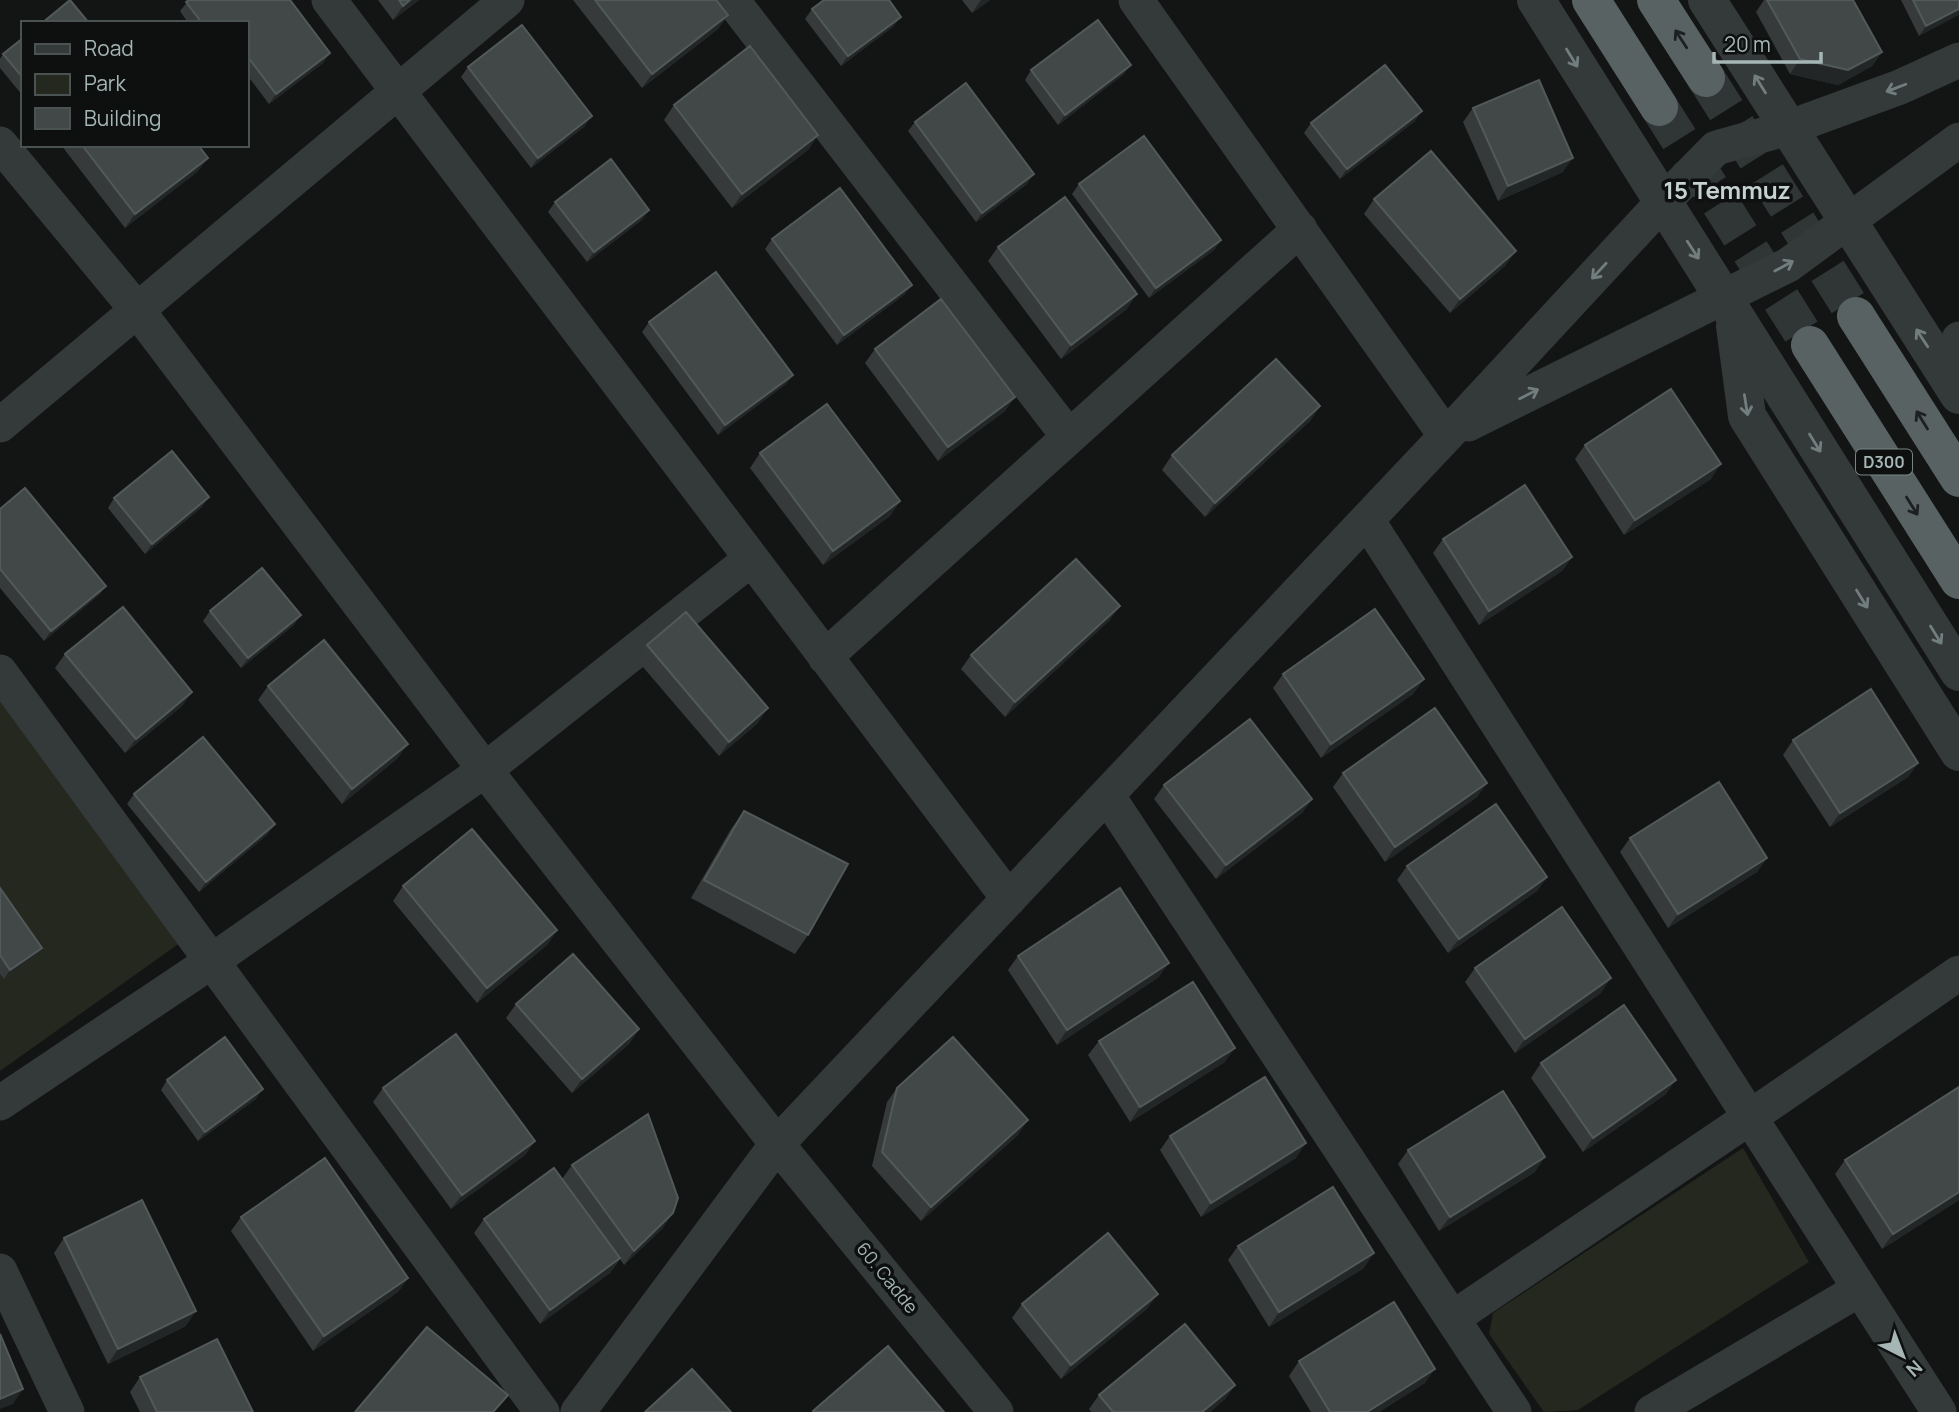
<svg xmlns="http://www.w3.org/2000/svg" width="1959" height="1412" font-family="Manrope,sans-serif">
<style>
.park{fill:#24281f}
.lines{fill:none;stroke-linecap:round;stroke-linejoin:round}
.trunk-tunnel{stroke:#303535;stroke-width:38;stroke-dasharray:38 19;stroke-linecap:butt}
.minor{stroke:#34393a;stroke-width:35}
.tertiary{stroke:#34393a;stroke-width:38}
.trunk{stroke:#586262;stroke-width:38}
.wall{fill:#363a3a}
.shaded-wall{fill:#232626}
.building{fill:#424847;stroke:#525959;stroke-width:2}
.oneway{stroke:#1d2020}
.oneway2{stroke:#727e7e}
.labels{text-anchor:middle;stroke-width:7;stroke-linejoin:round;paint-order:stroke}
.shield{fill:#0e1010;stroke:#788484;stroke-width:2}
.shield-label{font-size:16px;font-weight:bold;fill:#a5b6b5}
.street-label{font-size:18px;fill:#a5b6b5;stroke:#0e1010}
.district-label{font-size:24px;font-weight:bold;fill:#c6d2d2;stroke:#0e1010}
</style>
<rect width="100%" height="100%" fill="#131515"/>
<path class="park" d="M0 688 184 940 0 1071Z
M1743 1148 1809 1262 1578 1410 1544 1412 1489 1334 1493 1313Z"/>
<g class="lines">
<path class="trunk-tunnel" d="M1706 78 1856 316
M1659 107 1810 345"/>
<path class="minor" d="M329 0 1009 899
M732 0 1069 437
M1136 0 1446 436
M0 144 138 311 485 770 777 1144 996 1412
M1956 391 1959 339
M1468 424 1788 265 1959 140
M0 425 507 0
M1367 520 1939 1412
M825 657 1300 229
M0 672 542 1412
M1107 795 1514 1412
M0 1103 212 961 485 770 751 559
M0 1271 67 1412
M1453 1318 1749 1118 1959 973
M578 1412 777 1144 1446 436 1662 203 1716 148 1788 128 1900 87 1959 60
M1652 1412 1860 1289"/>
<path class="tertiary" d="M1536 0 1959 672
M1707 0 1959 395
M1735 326 1747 416 1959 752"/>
<path class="trunk" d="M1591 0 1659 107
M1656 0 1706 78
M1856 316 1959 478
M1810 345 1959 580"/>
</g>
<path class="wall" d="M189 0H290L330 53 323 63 269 104 247 75V23H188L180 11Z
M378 0H419L393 20Z
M573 0H716L728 15 718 29 642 88Z
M962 0H990L972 13Z
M1764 0H1853L1882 52 1872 66 1838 85 1790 74 1756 12Z
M1901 0H1959L1919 36Z
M812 9 894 26 841 66 805 19Z
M23 38V96L0 68V59L3 54Z
M468 67 585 126 531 168 461 77Z
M1031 70 1124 74 1058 125 1025 80Z
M674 105 818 135 808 150 732 208 664 120Z
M1473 108 1563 172 1498 201 1463 122Z
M1415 121 1340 179 1304 133 1311 123Z
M915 122 1027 184 976 222 908 131Z
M61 145H198L208 158 197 172 125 228Z
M1079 184 1221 240 1214 250 1149 298 1072 194Z
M1374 199 1506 265 1450 313 1364 214Z
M555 202 643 219 587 262 548 212Z
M772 239 905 294 837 345 765 249Z
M998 247 1127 309 1061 359 988 261Z
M649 322 793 375 786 384 718 435 642 332Z
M875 349 1015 397 1005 411 938 461 865 363Z
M1320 406 1310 421 1205 517 1162 470 1172 455Z
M1585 445 1711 479 1624 535 1575 459Z
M760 453 900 501 890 516 823 565 750 468Z
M114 498 202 507 145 554 108 508Z
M0 509 106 586 99 595 44 641 0 588Z
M1443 539 1572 557 1562 571 1479 625 1433 553Z
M210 611 294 625 241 668 203 621Z
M1110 620 1005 717 961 669 971 655Z
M647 645 758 723 719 756 637 660Z
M65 654 192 692 182 706 125 753 55 668Z
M1283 674 1424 679 1413 694 1321 758 1273 688Z
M268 686 398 758 342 804 258 700Z
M1793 740 1918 763 1908 777 1830 827 1783 755Z
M1343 773 1487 783 1477 797 1385 862 1333 787Z
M1164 785 1312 799 1302 813 1216 879 1154 799Z
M134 794 268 834 199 892 127 804Z
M744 811 808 935 795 954 691 898 731 829Z
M1630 838 1767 858 1757 872 1668 928 1620 852Z
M1407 866 1547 877 1537 891 1448 953 1397 880Z
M403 886 557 930 547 945 477 1003 393 901Z
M0 888 42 948 35 957 4 979 0 974Z
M1018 956 1159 977 1057 1045 1008 970Z
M1475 968 1601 993 1515 1053 1465 982Z
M516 1004 639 1029 629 1044 572 1093 506 1018Z
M1099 1041 1225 1062 1130 1122 1088 1055Z
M1541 1063 1666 1094 1583 1152 1531 1078Z
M167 1080 256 1099 198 1141 161 1090Z
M1959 1087V1200L1882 1249 1835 1174 1845 1160Z
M383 1088 535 1141 525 1155 451 1209 373 1102Z
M897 1088 1018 1135 921 1221 872 1166 887 1102Z
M1170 1136 1296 1158 1201 1217 1160 1150Z
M1408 1150 1535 1172 1439 1231 1398 1164Z
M572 1165 663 1228 624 1265 620 1259 610 1273 540 1324 474 1233 484 1219 562 1179Z
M241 1217 408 1278 398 1292 313 1351 231 1231Z
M64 1238 186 1326 108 1364 54 1253Z
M1238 1246 1364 1268 1269 1327 1228 1260Z
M1022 1304 1148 1308 1061 1379 1012 1318Z
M1299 1361 1425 1383 1379 1412H1311L1289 1376Z
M140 1377 253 1412H140L130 1392Z
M1235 1385 1225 1399 1210 1412H1091L1089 1409 1099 1395Z"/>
<path class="shaded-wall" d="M410 0H419L393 20 403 6Z
M981 0H990L972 13Z
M1959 9V15L1919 36 1926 26Z
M728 15 718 29 642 88 652 74Z
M901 17 894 26 841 66 848 56Z
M1882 52 1872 66 1838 85 1790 74 1800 59Z
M330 53 323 63 269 104 276 94Z
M1131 65 1124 74 1058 125 1065 115Z
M1422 111 1415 121 1340 179 1347 169Z
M592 116 585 126 531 168 538 158Z
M818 135 808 150 732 208 742 194Z
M208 158 197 172 125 228 135 214Z
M1573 158 1563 172 1498 201 1508 186Z
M1034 174 1027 184 976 222 982 213Z
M649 210 643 219 587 262 594 252Z
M1221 240 1214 250 1149 298 1156 288Z
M1516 251 1506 265 1450 313 1460 299Z
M912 285 905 294 837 345 844 335Z
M1137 294 1127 309 1061 359 1071 345Z
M793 375 786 384 718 435 725 425Z
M1015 397 1005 411 938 461 948 447Z
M1320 406 1310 421 1205 517 1215 503Z
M1721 464 1711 479 1624 535 1635 520Z
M209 497 202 507 145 554 152 544Z
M900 501 890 516 823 565 833 551Z
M1572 557 1562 571 1479 625 1489 611Z
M106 586 99 595 44 641 51 631Z
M1120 606 1110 620 1005 717 1015 702Z
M301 615 294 625 241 668 248 658Z
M1424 679 1413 694 1321 758 1331 744Z
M192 692 182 706 125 753 136 739Z
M768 708 758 723 719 756 729 742Z
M408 744 398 758 342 804 352 789Z
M1918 763 1908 777 1830 827 1840 813Z
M1487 783 1477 797 1385 862 1395 847Z
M1312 799 1302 813 1216 879 1226 865Z
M275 824 268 834 199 892 206 882Z
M1767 858 1757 872 1668 928 1678 914Z
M1547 877 1537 891 1448 953 1459 939Z
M557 930 547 945 477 1003 487 988Z
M42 948 35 957 4 979 10 970Z
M1169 963 1159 977 1057 1045 1067 1030Z
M1611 978 1601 993 1515 1053 1525 1039Z
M639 1029 629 1044 572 1093 582 1079Z
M1235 1048 1225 1062 1130 1122 1140 1107Z
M1676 1080 1666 1094 1583 1152 1593 1138Z
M263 1089 256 1099 198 1141 205 1132Z
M1028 1120 1018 1135 921 1221 931 1207Z
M535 1141 525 1155 451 1209 462 1195Z
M1306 1143 1296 1158 1201 1217 1211 1203Z
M1545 1157 1535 1172 1439 1231 1450 1217Z
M1959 1192V1200L1882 1249 1893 1234Z
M673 1213 663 1228 624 1265 634 1251Z
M1374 1253 1364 1268 1269 1327 1279 1312Z
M620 1258 610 1273 540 1324 550 1310Z
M408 1278 398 1292 313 1351 324 1336Z
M1158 1294 1148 1308 1061 1379 1071 1365Z
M196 1311 186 1326 108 1364 118 1349Z
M1435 1369 1425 1383 1379 1412H1367Z
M1235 1385 1225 1399 1210 1412H1202Z
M23 1389 13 1404 0 1409V1399Z"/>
<path class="building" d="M70 0 89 23H42Z
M189 0H290L330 53 276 94 247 56V23H202L186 2Z
M399 0H410L403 6Z
M595 0H716L728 15 652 74Z
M824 0H889L901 17 848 56 812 9Z
M1767 0H1853L1882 52 1848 70 1800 59Z
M1913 0H1959V9L1926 26Z
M1098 20 1131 65 1065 115 1031 70Z
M522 25 592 116 538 158 468 67Z
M23 38V78L3 54Z
M750 46 818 135 742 194 674 105Z
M1385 65 1422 111 1347 169 1311 123Z
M1539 80 1573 158 1508 186 1473 108Z
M966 83 1034 174 982 213 915 122Z
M1144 136 1221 240 1156 288 1079 184Z
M82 145H198L208 158 135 214Z
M1431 151 1516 251 1460 299 1374 199Z
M611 159 649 210 594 252 555 202Z
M840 188 912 285 844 335 772 239Z
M1065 197 1137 294 1071 345 998 247Z
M716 272 793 375 725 425 649 322Z
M941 299 1015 397 948 447 875 349Z
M1276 359 1320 406 1215 503 1172 455Z
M1671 389 1721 464 1635 520 1585 445Z
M827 404 900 501 833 551 760 453Z
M172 451 209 497 152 544 114 498Z
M1525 485 1572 557 1489 611 1443 539Z
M25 488 106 586 51 631 0 569V509Z
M1076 559 1120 606 1015 702 971 655Z
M262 568 301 615 248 658 210 611Z
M123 607 192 692 136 739 65 654Z
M1375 609 1424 679 1331 744 1283 674Z
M686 612 768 708 729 742 647 645Z
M324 640 408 744 352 789 268 686Z
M1871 689 1918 763 1840 813 1793 740Z
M1435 708 1487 783 1395 847 1343 773Z
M1250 719 1312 799 1226 865 1164 785Z
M203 737 275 824 206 882 134 794Z
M1719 782 1767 858 1678 914 1630 838Z
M1496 804 1547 877 1459 939 1407 866Z
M744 811 848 864 808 935 704 880Z
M472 829 557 930 487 988 403 886Z
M0 888 42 948 10 970 0 955Z
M1120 888 1169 963 1067 1030 1018 956Z
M1562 907 1611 978 1525 1039 1475 968Z
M573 954 639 1029 582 1079 516 1004Z
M1193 982 1235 1048 1140 1107 1099 1041Z
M1624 1005 1676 1080 1593 1138 1541 1063Z
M456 1034 535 1141 462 1195 383 1088Z
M225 1037 263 1089 205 1132 167 1080Z
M953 1037 1028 1120 931 1207 882 1152 897 1088Z
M1265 1077 1306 1143 1211 1203 1170 1136Z
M1959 1087V1192L1893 1234 1845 1160Z
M1503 1091 1545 1157 1450 1217 1408 1150Z
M648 1114 678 1198 673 1213 634 1251 572 1165Z
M325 1158 408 1278 324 1336 241 1217Z
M554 1168 620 1258 550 1310 484 1219Z
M1333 1187 1374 1253 1279 1312 1238 1246Z
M142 1200 196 1311 118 1349 64 1238Z
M1108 1233 1158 1294 1071 1365 1022 1304Z
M1394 1302 1435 1369 1367 1412H1330L1299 1361Z
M1185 1324 1235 1385 1202 1412H1113L1099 1395Z
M427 1327 508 1395 493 1412H355Z
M0 1334 23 1389 0 1399Z
M217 1339 253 1412H157L140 1377Z
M888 1346 944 1412H813V1411Z
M692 1369 731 1412H645Z"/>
<defs><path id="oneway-shaft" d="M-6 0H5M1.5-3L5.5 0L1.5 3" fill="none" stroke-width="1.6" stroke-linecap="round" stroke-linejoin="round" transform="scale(1.75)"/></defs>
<g class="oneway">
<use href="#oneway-shaft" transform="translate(1681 39) rotate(-123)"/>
<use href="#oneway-shaft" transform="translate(1922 420) rotate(-122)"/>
<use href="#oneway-shaft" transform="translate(1912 506) rotate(58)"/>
</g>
<g class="oneway2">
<use href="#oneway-shaft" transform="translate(1572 58) rotate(58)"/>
<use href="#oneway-shaft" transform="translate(1760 84) rotate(-122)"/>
<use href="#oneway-shaft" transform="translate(1896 88) rotate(159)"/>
<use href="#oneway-shaft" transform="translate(1693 250) rotate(57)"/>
<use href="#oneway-shaft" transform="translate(1784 266) rotate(-29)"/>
<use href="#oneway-shaft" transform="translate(1599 271) rotate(133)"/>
<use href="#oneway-shaft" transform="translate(1922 338) rotate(-123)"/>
<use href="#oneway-shaft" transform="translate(1529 394) rotate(-27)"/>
<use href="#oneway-shaft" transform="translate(1746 405) rotate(81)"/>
<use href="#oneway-shaft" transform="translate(1815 443) rotate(58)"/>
<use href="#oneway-shaft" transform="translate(1862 599) rotate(58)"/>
<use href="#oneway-shaft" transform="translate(1936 635) rotate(58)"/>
</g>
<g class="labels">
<rect class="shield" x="1856" y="449.5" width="56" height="25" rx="5"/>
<g class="shield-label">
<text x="1884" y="468">D300</text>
</g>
<g class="street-label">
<text transform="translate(887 1278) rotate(51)" y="6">60. Cadde</text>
</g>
<g class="district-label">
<text x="1727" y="199">15 Temmuz</text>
</g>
</g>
<rect x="21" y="21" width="228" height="126" fill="#0e1010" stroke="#4a5252" stroke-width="2"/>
<rect x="35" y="44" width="35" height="10" fill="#34393a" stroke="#4a5252" stroke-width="2"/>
<text x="84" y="56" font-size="21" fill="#a5b6b5">Road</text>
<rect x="35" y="74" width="35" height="21" fill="#24281f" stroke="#4a5252" stroke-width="2"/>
<text x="84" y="91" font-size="21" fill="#a5b6b5">Park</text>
<rect x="35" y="108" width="35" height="21" fill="#424847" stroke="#4a5252" stroke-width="2"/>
<text x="84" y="126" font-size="21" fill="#a5b6b5">Building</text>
<g transform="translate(1903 1356) rotate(138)" stroke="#0e1010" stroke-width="5" paint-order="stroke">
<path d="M0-5L12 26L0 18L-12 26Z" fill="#a5b6b5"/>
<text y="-10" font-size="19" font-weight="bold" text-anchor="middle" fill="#a5b6b5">N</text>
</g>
<path d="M1714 52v10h107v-10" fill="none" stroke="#a5b6b5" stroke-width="3.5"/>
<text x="1724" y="52" font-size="21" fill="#a5b6b5" stroke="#0e1010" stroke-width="5" paint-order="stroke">20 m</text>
</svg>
